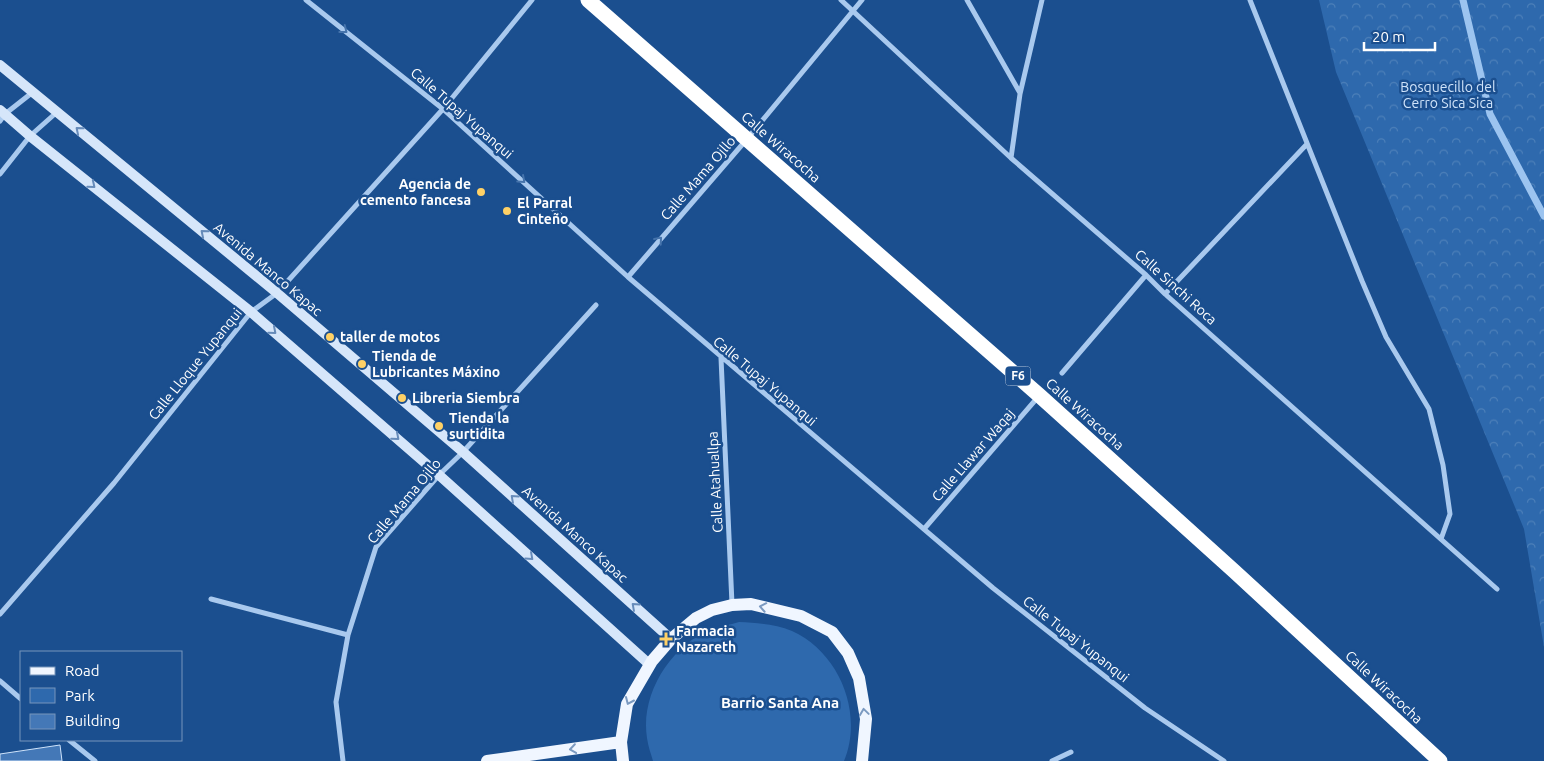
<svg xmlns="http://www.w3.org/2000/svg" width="1544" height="761" font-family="Ubuntu,sans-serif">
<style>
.forest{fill:url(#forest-crowns)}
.park{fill:#2e69ad}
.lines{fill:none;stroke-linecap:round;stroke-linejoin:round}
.stream{stroke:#9cc4f0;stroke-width:7}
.building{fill:#4478b7;stroke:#cfe3fa}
.street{stroke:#a9c9ee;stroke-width:5}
.secondary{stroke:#d6e6fa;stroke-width:10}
.primary{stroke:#f0f6ff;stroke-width:12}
.highway{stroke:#fff;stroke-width:15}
.oneway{stroke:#4674ac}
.oneway2{stroke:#668bba}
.oneway3{stroke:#7b9ac1}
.poi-dot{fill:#ffd166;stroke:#1b4f8f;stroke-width:2}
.labels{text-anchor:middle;stroke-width:5;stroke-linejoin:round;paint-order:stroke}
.shield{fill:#1b4f8f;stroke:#bbcadd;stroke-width:1}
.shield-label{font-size:12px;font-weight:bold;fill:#fff}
.park-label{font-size:14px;fill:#cfe3fa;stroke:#1b4f8f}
.street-label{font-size:14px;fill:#fff;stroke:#1b4f8f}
.poi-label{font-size:14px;font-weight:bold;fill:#fff;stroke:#1b4f8f;text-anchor:start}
.neighbourhood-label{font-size:15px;font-weight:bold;fill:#fff;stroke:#1b4f8f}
</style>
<defs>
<pattern id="forest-crowns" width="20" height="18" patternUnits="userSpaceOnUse" patternTransform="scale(1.25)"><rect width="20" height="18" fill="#2e69ad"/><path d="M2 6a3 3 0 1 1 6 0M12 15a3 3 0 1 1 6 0" fill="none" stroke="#4d80b9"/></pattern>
</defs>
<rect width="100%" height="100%" fill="#1b4f8f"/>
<path class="forest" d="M1319 0H1544V647L1524 529 1336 72Z"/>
<path class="park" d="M739 622C757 623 775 624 792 631 839 652 864 713 844 761H653C651 754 648 746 647 738 640 694 671 645 712 629 720 626 730 625 739 622Z"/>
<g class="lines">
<path class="stream" d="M1463 0 1490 114 1544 216"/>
</g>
<path class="building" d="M60 745 62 761H0V754Z"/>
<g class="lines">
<path class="street" d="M306 0 443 109 628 277 993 588 1145 708 1224 761
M841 0 1011 158 1146 275 1165 294 1497 589
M967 0 1020 93
M1250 0 1362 281 1386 337 1429 409 1443 465 1450 514 1441 539
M0 121 5 114 33 92
M1011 158 1020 94 1042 0
M0 174 30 136 57 112
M628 277 747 139 862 0
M1165 294 1307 144
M721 358 732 604
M1062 373 1146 275
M924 529 1038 397
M211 599 348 635
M0 614 114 483 251 312 277 293 443 109 532 0
M0 681 21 699
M69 740 95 761
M343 761 336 702 348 635 376 547 439 475 463 452 596 305
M1052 761 1071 752"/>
<path class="secondary" d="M0 65 277 293 463 452 671 639
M0 110 30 136 251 312 439 475 649 664"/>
<path class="primary" d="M487 761 621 742
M623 761 621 742 627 704 652 661 671 639 696 618 712 610 732 605 751 604 801 616 832 632 848 653 859 678 866 719 862 761"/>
<path class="highway" d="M588 0 1040 396 1234 571 1440 761"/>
</g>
<defs><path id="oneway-chevron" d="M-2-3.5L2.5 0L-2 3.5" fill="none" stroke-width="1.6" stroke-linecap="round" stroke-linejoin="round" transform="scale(1.25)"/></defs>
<g class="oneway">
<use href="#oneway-chevron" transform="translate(344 30) rotate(38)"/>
<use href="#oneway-chevron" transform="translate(522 180) rotate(42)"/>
<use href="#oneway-chevron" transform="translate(659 240) rotate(-49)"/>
</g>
<g class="oneway2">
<use href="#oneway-chevron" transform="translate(79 130) rotate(-140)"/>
<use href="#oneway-chevron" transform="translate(92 185) rotate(39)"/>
<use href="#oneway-chevron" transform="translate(204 233) rotate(-140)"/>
<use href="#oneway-chevron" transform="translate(273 331) rotate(41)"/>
<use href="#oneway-chevron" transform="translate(396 437) rotate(41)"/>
<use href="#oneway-chevron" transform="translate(514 498) rotate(-138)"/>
<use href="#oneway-chevron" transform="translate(530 557) rotate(42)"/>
<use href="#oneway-chevron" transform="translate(635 606) rotate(-138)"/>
</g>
<g class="oneway3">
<use href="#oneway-chevron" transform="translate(763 607) rotate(-169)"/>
<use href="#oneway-chevron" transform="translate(629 701) rotate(114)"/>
<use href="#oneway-chevron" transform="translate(864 712) rotate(-98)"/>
<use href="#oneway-chevron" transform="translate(573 749) rotate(172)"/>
</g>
<g class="poi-dot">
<circle cx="481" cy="192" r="5"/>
<circle cx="507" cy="211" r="5"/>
<circle cx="330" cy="337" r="5"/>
<circle cx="362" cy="364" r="5"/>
<circle cx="402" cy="398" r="5"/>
<circle cx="439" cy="426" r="5"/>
<path d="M663.5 631.5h5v5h5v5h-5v5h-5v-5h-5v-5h5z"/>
</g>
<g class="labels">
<rect class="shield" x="1005.5" y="366.5" width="25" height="19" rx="4"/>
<g class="shield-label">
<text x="1018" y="380">F6</text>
</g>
<g class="park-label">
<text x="1448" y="92">Bosquecillo del<tspan x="1448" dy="16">Cerro Sica Sica</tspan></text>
</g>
<g class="street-label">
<text transform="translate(462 113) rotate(41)" y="5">Calle Tupaj Yupanqui</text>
<text transform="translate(781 147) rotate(41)" y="5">Calle Wiracocha</text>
<text transform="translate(698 178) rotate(-49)" y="5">Calle Mama Ojllo</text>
<text transform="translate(268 269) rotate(40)" y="5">Avenida Manco Kapac</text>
<text transform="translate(1176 287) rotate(42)" y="5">Calle Sinchi Roca</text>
<text transform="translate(195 364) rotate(-51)" y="5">Calle Lloque Yupanqui</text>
<text transform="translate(765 381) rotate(40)" y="5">Calle Tupaj Yupanqui</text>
<text transform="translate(1085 414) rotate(42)" y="5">Calle Wiracocha</text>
<text transform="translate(973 455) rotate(-49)" y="5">Calle Llawar Waqaj</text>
<text transform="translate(715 482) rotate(-93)" y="5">Calle Atahuallpa</text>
<text transform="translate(404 501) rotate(-50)" y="5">Calle Mama Ojllo</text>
<text transform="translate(575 534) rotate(42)" y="5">Avenida Manco Kapac</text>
<text transform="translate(1076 639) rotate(38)" y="5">Calle Tupaj Yupanqui</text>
<text transform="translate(1384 687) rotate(43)" y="5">Calle Wiracocha</text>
</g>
<g class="poi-label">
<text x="471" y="189" text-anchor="end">Agencia de<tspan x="471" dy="16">cemento fancesa</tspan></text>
<text x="517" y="208">El Parral<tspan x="517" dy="16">Cinteño</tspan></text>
<text x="340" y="342">taller de motos</text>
<text x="372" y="361">Tienda de<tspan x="372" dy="16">Lubricantes Máxino</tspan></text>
<text x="412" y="403">Libreria Siembra</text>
<text x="449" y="423">Tienda la<tspan x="449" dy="16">surtidita</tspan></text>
<text x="676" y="636">Farmacia<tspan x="676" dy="16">Nazareth</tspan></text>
</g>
<g class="neighbourhood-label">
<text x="780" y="708">Barrio Santa Ana</text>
</g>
</g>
<rect x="20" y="651" width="162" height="90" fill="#1b4f8f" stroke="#7695bc"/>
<rect x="30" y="667" width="25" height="8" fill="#f0f6ff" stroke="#7695bc"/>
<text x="65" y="676" font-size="15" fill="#ffffff">Road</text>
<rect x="30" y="688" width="25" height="15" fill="#2e69ad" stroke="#7695bc"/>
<text x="65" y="701" font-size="15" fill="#ffffff">Park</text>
<rect x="30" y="714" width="25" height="15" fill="#4478b7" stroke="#7695bc"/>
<text x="65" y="726" font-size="15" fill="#ffffff">Building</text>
<path d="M1364 42v8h71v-8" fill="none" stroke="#ffffff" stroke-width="2.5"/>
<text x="1372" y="42" font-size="15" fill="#ffffff" stroke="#1b4f8f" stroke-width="4" paint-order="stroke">20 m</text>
</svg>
